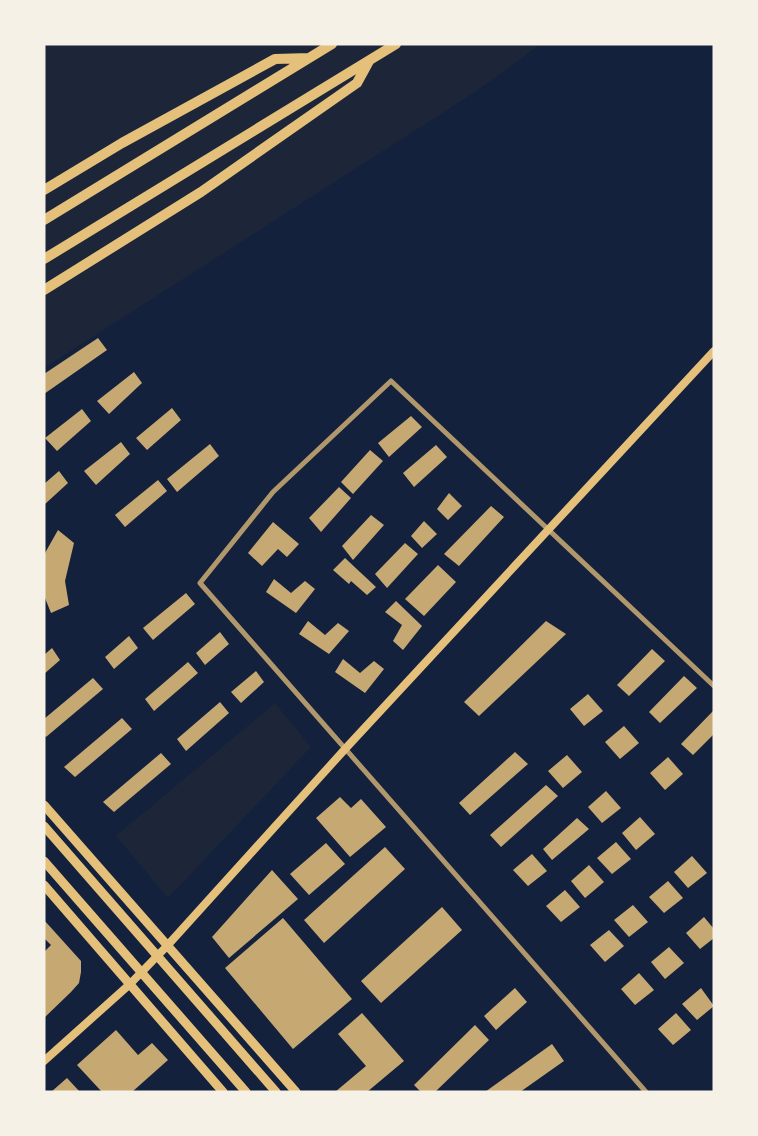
<svg xmlns="http://www.w3.org/2000/svg" width="758" height="1136" font-family="'Asap Condensed',sans-serif">
<style>
.green{fill:#1d2539}
.building{fill:#c6a872}
.lines{fill:none;stroke-linecap:round;stroke-linejoin:round}
.minor{stroke:#b1986c;stroke-width:5}
.secondary{stroke:#e5c07b;stroke-width:8}
.primary{stroke:#e5c07b;stroke-width:9}
.motorway{stroke:#e5c07b;stroke-width:10}
</style>
<rect width="100%" height="100%" fill="#14213d"/>
<path class="green" d="M44 44H541L475 92 44 368Z
M275 703 311 747 168 898 116 836Z"/>
<path class="building" d="M98 338 107 350 44 394V374Z
M134 372 142 383 109 414 97 401Z
M172 408 181 420 147 450 136 438Z
M82 409 91 421 57 451 45 438Z
M411 416 422 427 389 457 378 443Z
M121 442 130 454 96 485 84 471Z
M210 444 219 456 177 492 167 479Z
M436 445 447 457 414 487 403 473Z
M370 450 383 461 353 494 341 482Z
M59 471 68 483 44 505V484Z
M158 480 167 491 125 527 115 515Z
M339 487 351 498 321 532 309 518Z
M449 493 462 506 448 520 437 509Z
M491 506 504 517 459 566 444 554Z
M371 515 384 525 353 560 342 546Z
M424 521 437 534 422 548 411 536Z
M273 522 299 544 287 557 278 549 262 566 248 553Z
M58 530 74 543 65 581 69 605 51 613 45 598V553Z
M405 543 418 554 387 588 375 574Z
M345 558 376 587 367 595 351 581 349 584 333 570Z
M438 565 456 582 424 616 405 599Z
M274 579 291 593 305 581 315 589 296 613 266 592Z
M186 593 195 604 153 640 143 628Z
M396 601 422 626 403 650 393 641 402 625 385 612Z
M308 621 325 635 338 623 349 631 329 654 299 634Z
M546 621 566 634 479 716 464 702Z
M220 632 229 644 205 665 196 653Z
M129 636 138 648 114 669 105 657Z
M52 648 60 660 44 674V655Z
M652 649 665 661 629 696 617 685Z
M343 659 360 673 374 661 384 669 365 693 335 672Z
M188 662 198 673 154 711 145 699Z
M256 671 264 682 241 703 231 692Z
M684 676 697 688 660 723 649 712Z
M93 678 103 689 46 737 44 735V719Z
M588 694 603 711 584 726 570 709Z
M220 702 229 713 186 751 177 739Z
M714 710V734L693 755 681 744Z
M122 718 132 729 75 777 64 767Z
M624 726 639 743 620 759 605 742Z
M515 752 528 764 470 815 459 803Z
M161 753 171 764 114 812 103 802Z
M567 755 582 772 563 788 548 771Z
M668 757 683 774 665 790 650 773Z
M546 785 558 796 501 847 490 835Z
M606 791 621 808 602 823 588 807Z
M340 797 351 808 361 799 386 827 350 857 316 818Z
M640 817 655 834 636 850 622 833Z
M577 818 589 829 552 860 543 849Z
M616 842 631 859 612 874 597 858Z
M326 843 345 864 309 895 290 874Z
M385 847 405 869 324 943 304 920Z
M532 854 547 871 528 886 513 870Z
M692 856 707 873 688 888 674 872Z
M589 865 604 882 585 898 571 881Z
M272 870 298 899 229 958 212 937Z
M668 881 683 898 664 913 649 897Z
M565 890 580 907 561 922 546 906Z
M633 905 648 922 629 937 614 920Z
M442 907 462 930 381 1003 361 981Z
M704 917 714 929V938L700 949 686 933Z
M283 918 352 999 293 1049 225 968Z
M44 920 81 961V972L79 983 71 992 44 1018V952L51 945 44 938Z
M609 930 624 946 605 962 590 945Z
M669 947 684 963 665 979 651 962Z
M639 973 654 990 635 1005 621 989Z
M515 988 527 1002 496 1030 484 1016Z
M701 988 714 1006 697 1020 682 1004Z
M362 1013 404 1061 367 1092H335L366 1066 338 1034Z
M676 1013 691 1030 673 1045 658 1029Z
M475 1025 489 1040 435 1092H421L414 1085Z
M116 1030 138 1055 152 1043 168 1060 132 1092H102L77 1065Z
M552 1044 564 1061 520 1092H485Z
M67 1078 80 1092H51Z"/>
<g class="lines">
<path class="minor" d="M646 1092 200 583 273 492 391 381 714 686"/>
<path class="secondary" d="M44 1061 130 984 167 946 346 748 714 351"/>
<path class="primary" d="M44 805 296 1092
M44 826 276 1092
M44 861 246 1092
M44 885 223 1092"/>
<path class="motorway" d="M44 190 122 143 275 59 309 58
M44 220 332 44
M44 259 396 44
M44 290 201 192 357 83 369 61"/>
</g>
<rect width="758" height="1136" fill="none" stroke="#f6f1e7" stroke-width="91"/>
</svg>
